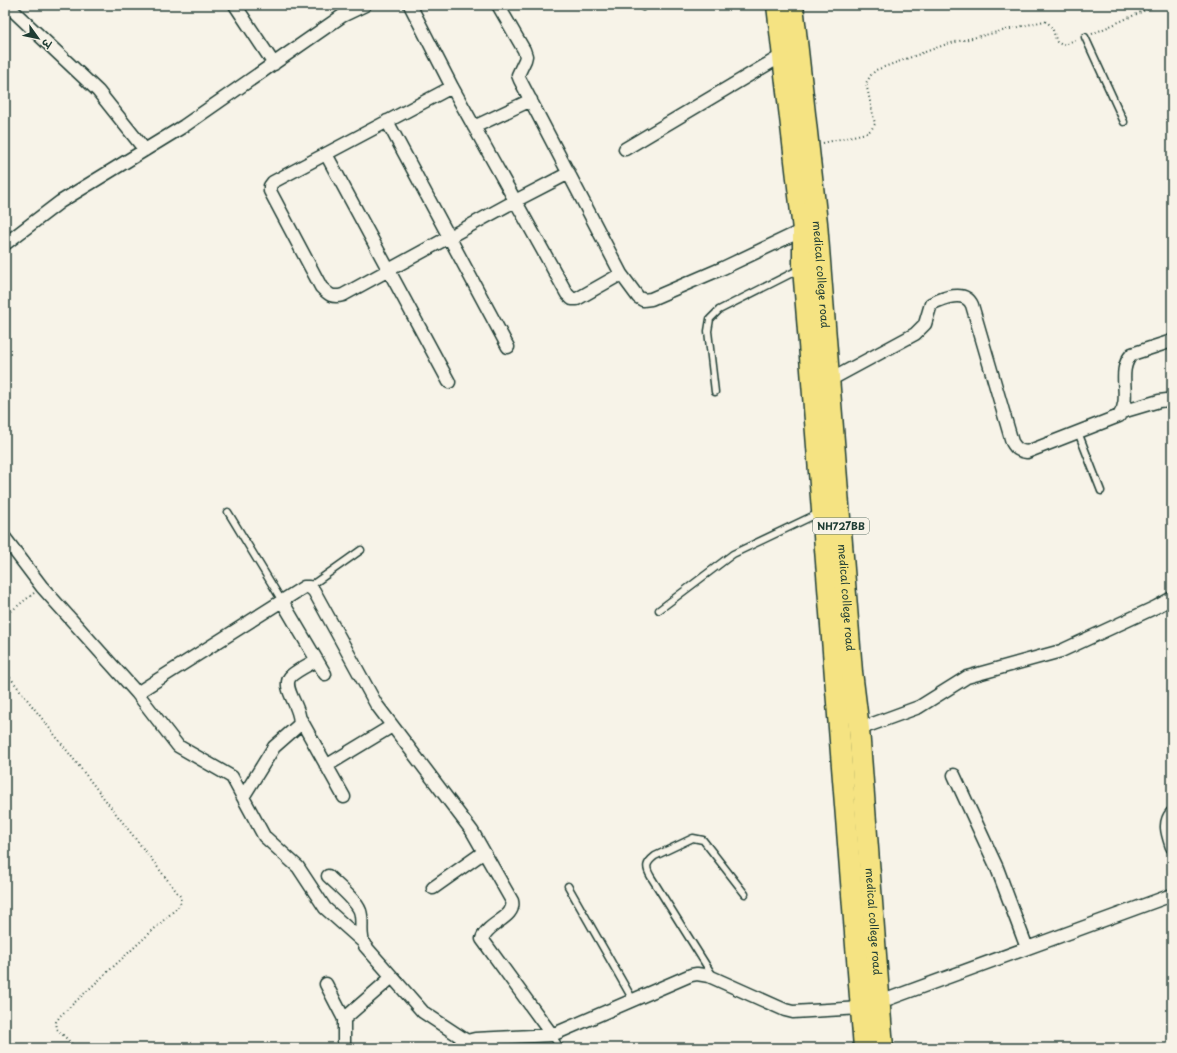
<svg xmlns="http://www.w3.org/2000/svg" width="1177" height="1053" font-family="'Playpen Sans','Playpen Sans Deva',sans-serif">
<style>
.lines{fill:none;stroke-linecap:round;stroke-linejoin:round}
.service-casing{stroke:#1f3d34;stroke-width:9}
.minor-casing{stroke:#1f3d34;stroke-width:15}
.trunk-casing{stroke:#1f3d34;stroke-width:23}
.path{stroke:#1f3d34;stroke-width:2;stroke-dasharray:1 3;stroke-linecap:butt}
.service{stroke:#f7f3e8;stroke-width:6}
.minor{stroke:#f7f3e8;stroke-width:12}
.trunk{stroke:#f5e382;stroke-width:20}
.labels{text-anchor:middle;stroke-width:4;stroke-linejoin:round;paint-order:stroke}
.shield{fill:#f7f3e8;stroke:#60746a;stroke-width:1}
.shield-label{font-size:10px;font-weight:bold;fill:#1f3d34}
.street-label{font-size:11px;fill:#1f3d34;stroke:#f7f3e8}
</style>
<rect width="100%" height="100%" fill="#f7f3e8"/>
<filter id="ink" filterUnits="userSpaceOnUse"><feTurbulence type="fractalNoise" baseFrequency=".025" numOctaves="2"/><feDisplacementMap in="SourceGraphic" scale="8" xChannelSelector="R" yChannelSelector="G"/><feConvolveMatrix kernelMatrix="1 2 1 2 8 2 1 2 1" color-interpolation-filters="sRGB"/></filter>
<g filter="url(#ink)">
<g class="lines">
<defs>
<path id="service" d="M643 7 646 5
M1085 37 1124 122
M715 392 708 331 710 319 719 310 800 269
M1078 432 1101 491
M228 512 282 601
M309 587 361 550
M659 610 733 554 819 513
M568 886 633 1000
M713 976 651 877C645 867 646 863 655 856L693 838 703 840 745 894
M552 1035 560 1048"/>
<path id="minor" d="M7 5 98 91 145 150
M235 5 274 64
M410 5 452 87 567 294 572 299H577L621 274
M498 5 524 50 526 56 525 60 518 75 520 80 621 274 638 297 643 300 651 299 723 268 803 230
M452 87 273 182 270 186V191L321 287C329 295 332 298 343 295L515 201 569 173
M387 121 508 347
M474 127 531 100
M625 149 783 55
M326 154 449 382
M5 244 60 202 184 126 342 16 365 5
M830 380 915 334 925 324 931 304C943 298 965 289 972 305L1012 442C1016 449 1019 451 1027 452L1119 416C1133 398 1115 372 1132 354L1172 341
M1122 412 1159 401 1167 400 1172 403
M5 538 42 587 137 693 178 746 232 777 264 836 298 867 325 908 362 941
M282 601 325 674
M137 693 304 587H309L314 591 376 704 472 831 512 901C516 918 488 922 482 939L552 1035
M301 720 344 797
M859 729 919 707 967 677 1061 651 1156 607 1172 598
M326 766 392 726
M954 775 997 868 1027 948
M243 797 274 747 299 725C304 710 281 689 290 677 295 671 310 664 317 660
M1172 813C1163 823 1168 835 1172 847
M328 876C337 885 356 900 360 911 364 923 358 935 365 946L423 1012 467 1041
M433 888 484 852
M326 984 344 1019V1048
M880 1002 1172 895
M344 1019 392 977
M456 1048 467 1041 475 1039 552 1035 691 975 697 974 709 976 785 1010 793 1012 861 1008"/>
<g id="trunk">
<path d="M777 5 803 230V267L864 1048"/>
<path id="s1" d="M793 5 817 223 852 672 859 729 883 1048"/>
</g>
</defs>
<use href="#service" class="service-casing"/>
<use href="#minor" class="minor-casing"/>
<use href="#trunk" class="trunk-casing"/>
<path class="path" d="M1092 34 1157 5
M823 143 866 133 871 130 875 124 866 83 871 75 876 70 947 44 1044 21C1054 25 1053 33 1057 42L1062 45 1078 39
M5 616 34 593
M5 671 180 896 181 902 178 907 60 1016 56 1022 57 1029 76 1048"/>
<use href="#service" class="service"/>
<use href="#minor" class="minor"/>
<use href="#trunk" class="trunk"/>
</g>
</g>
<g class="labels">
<rect class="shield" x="813" y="518" width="56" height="16" rx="3"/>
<g class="shield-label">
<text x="841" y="530">NH727BB</text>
</g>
<g class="street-label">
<text dy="4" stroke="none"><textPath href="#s1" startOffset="271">medical college road</textPath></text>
<text dy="4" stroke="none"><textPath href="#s1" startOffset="595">medical college road</textPath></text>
<text dy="4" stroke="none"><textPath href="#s1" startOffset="920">medical college road</textPath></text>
</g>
</g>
<rect width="1177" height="1053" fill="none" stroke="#f7f3e8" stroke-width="20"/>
<rect x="10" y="10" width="1157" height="1033" fill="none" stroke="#1f3d34" stroke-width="1.5" filter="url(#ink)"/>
<g transform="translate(38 38) rotate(123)" stroke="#f7f3e8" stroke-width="3" paint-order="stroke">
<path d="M0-3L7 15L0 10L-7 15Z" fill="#1f3d34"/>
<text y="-6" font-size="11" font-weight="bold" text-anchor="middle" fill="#1f3d34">उ</text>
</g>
</svg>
